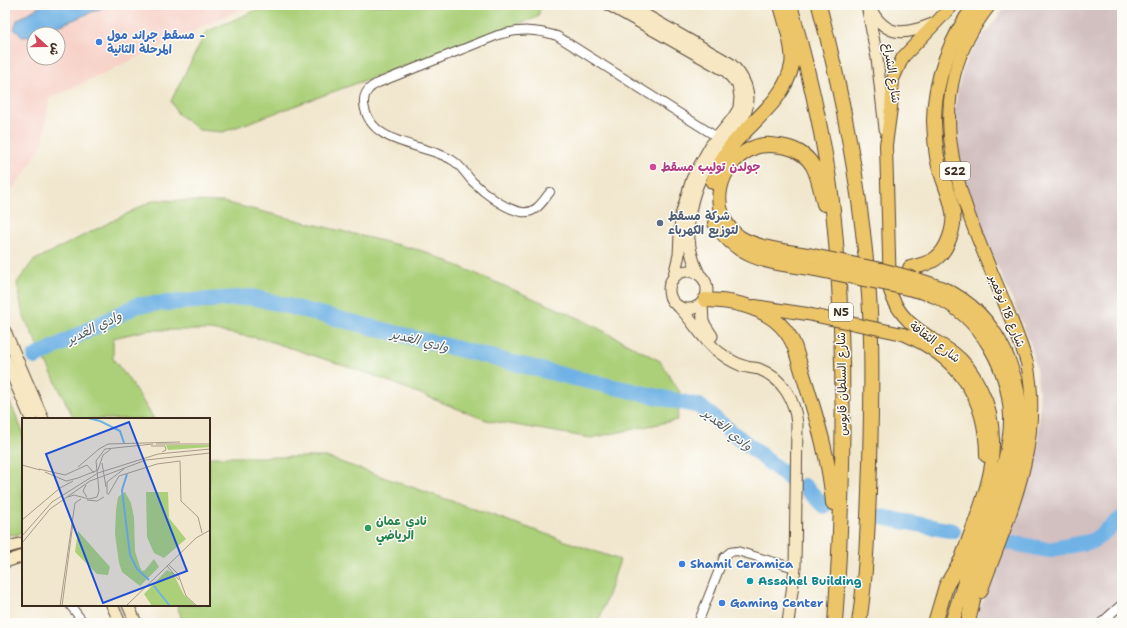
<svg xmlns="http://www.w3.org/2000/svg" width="1127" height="628" font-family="'Shantell Sans','Playpen Sans Arabic',sans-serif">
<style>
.built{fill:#f7d1c8;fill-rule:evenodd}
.industrial{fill:#d2bfc0}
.green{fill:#abd079;stroke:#737d4c}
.water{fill:#70b2e5;stroke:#566e82}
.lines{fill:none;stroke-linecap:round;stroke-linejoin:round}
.river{stroke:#70b2e5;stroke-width:16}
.street-casing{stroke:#564638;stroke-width:10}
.secondary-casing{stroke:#564638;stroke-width:13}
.primary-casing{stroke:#564638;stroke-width:14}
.highway-casing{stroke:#564638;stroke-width:16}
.street{stroke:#fff;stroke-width:8}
.secondary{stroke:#f7e8c3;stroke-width:11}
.primary{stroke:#ecc569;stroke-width:12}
.highway{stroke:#ecc569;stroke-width:14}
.primary-bridge-casing{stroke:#564638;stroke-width:14;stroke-linecap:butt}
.highway-bridge-casing{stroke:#564638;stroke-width:16;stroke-linecap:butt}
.primary-bridge{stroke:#ecc569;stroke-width:12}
.highway-bridge{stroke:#ecc569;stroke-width:14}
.shop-dot{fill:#3f7fe0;stroke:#fdfcf7;stroke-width:1.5}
.hotel-dot{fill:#d1479c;stroke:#fdfcf7;stroke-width:1.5}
.service-dot{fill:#5c6f8a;stroke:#fdfcf7;stroke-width:1.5}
.leisure-dot{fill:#2e9e5b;stroke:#fdfcf7;stroke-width:1.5}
.culture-dot{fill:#0f9aa8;stroke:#fdfcf7;stroke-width:1.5}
.labels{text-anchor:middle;stroke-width:3;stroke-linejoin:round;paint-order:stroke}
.shield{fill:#fdfcf7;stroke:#75695f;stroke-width:1}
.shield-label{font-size:11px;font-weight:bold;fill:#3b2a1e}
.shop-label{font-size:12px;font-weight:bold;fill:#366cbe;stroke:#fdfcf7;text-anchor:start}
.street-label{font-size:12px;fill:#3b2a1e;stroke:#fdfcf7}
.hotel-label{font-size:12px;font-weight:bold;fill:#b23c85;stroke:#fdfcf7;text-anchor:start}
.service-label{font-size:12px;font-weight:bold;fill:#4e5e75;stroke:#fdfcf7;text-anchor:start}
.leisure-label{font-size:12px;font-weight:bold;fill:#27864d;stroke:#fdfcf7;text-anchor:start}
.culture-label{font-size:12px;font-weight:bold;fill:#0d838f;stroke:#fdfcf7;text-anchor:start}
.water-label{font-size:13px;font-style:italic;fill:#4e5a64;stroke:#fdfcf7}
.inset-river{fill:none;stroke:#70b2e5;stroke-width:2}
.inset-road{fill:none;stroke:#a89b88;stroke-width:1}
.view{fill:#1d4ed8;fill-opacity:0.15;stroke:#1d4ed8;stroke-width:2}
.inset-edge{fill:none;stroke:#3b2a1e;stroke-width:2}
</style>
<rect width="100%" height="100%" fill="#fdfcf7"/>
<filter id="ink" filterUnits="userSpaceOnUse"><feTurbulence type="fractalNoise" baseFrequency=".025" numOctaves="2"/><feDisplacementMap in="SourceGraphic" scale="8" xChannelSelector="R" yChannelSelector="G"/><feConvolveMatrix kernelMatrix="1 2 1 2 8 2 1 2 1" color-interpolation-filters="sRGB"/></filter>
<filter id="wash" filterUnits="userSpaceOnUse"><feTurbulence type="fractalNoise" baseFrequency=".012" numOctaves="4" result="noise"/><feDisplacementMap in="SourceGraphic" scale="16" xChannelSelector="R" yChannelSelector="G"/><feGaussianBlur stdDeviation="0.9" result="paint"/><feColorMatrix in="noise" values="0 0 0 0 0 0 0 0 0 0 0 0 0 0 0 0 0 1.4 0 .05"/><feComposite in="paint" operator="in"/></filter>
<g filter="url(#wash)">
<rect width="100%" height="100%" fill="#f1e7ce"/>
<path class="built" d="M5 5H249L49 99 43 142 27 170 5 199ZM34 34H58V58H34Z"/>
<path class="industrial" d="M1007 5H1122V623H975L1027 482 1038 444 1040 402 1036 368 1031 346 1020 317 973 212 958 173 953 127 957 92 964 66 970 53Z"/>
<path class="green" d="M268 5H535L540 9 538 17 223 132 199 130 178 114 171 101 206 32Z
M154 200 223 202 423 251 579 318 660 361 681 394 677 420 591 438 486 420 370 374 263 339 210 330H148L113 338V359L130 381 154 419H74L23 315 17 283 33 261Z
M5 391 23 432V534L5 535Z
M209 457H326L620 560 598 623H183L177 605H209Z"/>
<path class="water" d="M42 5H109L39 34H34V36L22 37 14 29 17 20Z"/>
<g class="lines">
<path class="river" d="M35 357 138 305 252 297 574 378 699 406 789 478
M804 486 824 506
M871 515 953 531
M1003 541 1048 550 1093 541 1122 518"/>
</g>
</g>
<g filter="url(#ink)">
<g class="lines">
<defs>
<path id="street" d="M550 192C543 201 536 214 522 212 506 210 484 193 473 182 466 175 461 165 452 160 425 143 369 146 364 104 363 94 369 87 378 83L498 35C519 29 536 29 557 36L717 137
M70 605 84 623
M698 623 724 557 730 552 737 551 795 568
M1101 623 1122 604"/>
<path id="secondary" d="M609 5 726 71 738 85 740 97 739 108 733 118 711 145 692 179 681 215 679 255 673 279
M628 5 731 64C744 76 752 93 746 111 741 126 728 136 719 148 691 184 678 232 699 274
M867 5 877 58 885 129
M870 8C887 40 907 34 935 23
M669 290a19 19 0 1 1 38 0a19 19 0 1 1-38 0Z
M702 304 703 322 712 336
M680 308C694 322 703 341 720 353 728 359 737 365 747 367 751 368 755 368 759 369 782 378 795 399 797 424L795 568 788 623
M5 331 43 419
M5 359 31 419
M5 548 23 543
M5 562 23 556
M112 605 120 623
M128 605 136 623"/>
<path id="primary" d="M953 5 903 57 893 79 891 108 886 145 890 291C901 325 927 334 954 353 966 362 975 376 981 389 1012 450 976 512 957 570
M755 306 807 314
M903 334C957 357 986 396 986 456
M981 592C1008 517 1044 445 1027 363 990 244 895 124 990 5"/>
<path id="highway" d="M790 5C810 75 827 147 834 220 847 354 844 489 835 623
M819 5C844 100 862 197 869 295 873 351 871 408 870 464 868 517 867 570 859 623
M713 182C718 169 723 156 731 146 752 121 785 100 792 65 795 49 785 21 781 5
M715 223C740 262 773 262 815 269
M813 256C792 252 757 249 739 237 706 213 717 163 753 148 764 143 776 145 786 147 797 149 808 157 813 166 819 178 821 192 824 204
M910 268C918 266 928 264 935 259 948 250 955 227 953 212 951 197 943 181 939 166 935 152 935 135 934 121 934 79 951 38 975 5
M914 279C927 283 941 287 953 294 1007 325 1028 395 1017 454 1013 474 1006 493 1000 512 987 549 975 585 968 623
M912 289C920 291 928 293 935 296 981 316 1009 368 1011 416 1012 448 999 481 989 511 977 548 963 585 952 623
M705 300C741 301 781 310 795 348 810 399 829 450 833 503
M935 623 946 586 960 562"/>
</defs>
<use href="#street" class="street-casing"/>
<use href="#secondary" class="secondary-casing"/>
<use href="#primary" class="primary-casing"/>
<use href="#highway" class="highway-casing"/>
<use href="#street" class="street"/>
<use href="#secondary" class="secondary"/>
<use href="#primary" class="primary"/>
<use href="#highway" class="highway"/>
<defs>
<path id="primary-bridge" d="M807 314 903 334"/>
<path id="highway-bridge" d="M813 256 881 270 914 279
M815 269 912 289"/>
</defs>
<use href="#primary-bridge" class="primary-bridge-casing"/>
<use href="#highway-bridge" class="highway-bridge-casing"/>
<use href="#primary-bridge" class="primary-bridge"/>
<use href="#highway-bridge" class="highway-bridge"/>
</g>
</g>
<g class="shop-dot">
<circle cx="99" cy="42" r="4"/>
<circle cx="682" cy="564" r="4"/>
<circle cx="722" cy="603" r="4"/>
</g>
<circle class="hotel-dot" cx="653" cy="167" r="4"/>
<circle class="service-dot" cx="660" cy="223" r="4"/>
<circle class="leisure-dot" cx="368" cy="528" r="4"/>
<circle class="culture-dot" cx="750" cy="581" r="4"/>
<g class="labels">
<g class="shield">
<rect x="940" y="162" width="30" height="18" rx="3"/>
<rect x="829" y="303" width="24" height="18" rx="3"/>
</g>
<g class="shield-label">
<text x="955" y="175">S22</text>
<text x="841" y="316">N5</text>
</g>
<g class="shop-label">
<text x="107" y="39">مسقط جراند مول -<tspan x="107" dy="14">المرحلة الثانية</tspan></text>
<text x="690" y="568">Shamil Ceramica</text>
<text x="730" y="607">Gaming Center</text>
</g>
<g class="street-label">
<text transform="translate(892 73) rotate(82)" y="4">شارع الشراع</text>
<text transform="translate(1007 311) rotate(68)" y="4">شارع 18 نوفمبر</text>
<text transform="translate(935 342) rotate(37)" y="4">شارع الثقافة</text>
<text transform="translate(842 384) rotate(-91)" y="4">شارع السلطان قابوس</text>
</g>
<g class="hotel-label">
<text x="661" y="171">جولدن توليب مسقط</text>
</g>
<g class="service-label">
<text x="668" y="220">شركة مسقط<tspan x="668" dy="14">لتوزيع الكهرباء</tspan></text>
</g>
<g class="leisure-label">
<text x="376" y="525">نادي عمان<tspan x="376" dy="14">الرياضي</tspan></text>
</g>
<g class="culture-label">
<text x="758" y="585">Assahel Building</text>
</g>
<g class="water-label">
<text transform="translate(94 327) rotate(-26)" y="5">وادي الغدير</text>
<text transform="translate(420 340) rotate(14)" y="5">وادي الغدير</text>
<text transform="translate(728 429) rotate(39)" y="5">وادي الغدير</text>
</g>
</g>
<g transform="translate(22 418)">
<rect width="188" height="188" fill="#f1e7ce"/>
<path d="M144 27H188V29L146 32ZM103 74 109 85 112 99 113 133 118 149 120 153 123 152 132 141 137 149 118 168 100 154 97 145 93 116 94 92 96 79ZM124 74H146L147 100 164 121 142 140 132 135 125 119ZM56 113 88 149 86 157 75 156 53 134ZM145 152 151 155 162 177 174 188H130L122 176Z" fill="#abd079"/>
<path class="inset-river" d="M66 0 78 3 98 13 102 25M105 56 100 72 108 137 115 151 127 162M132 168 148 188"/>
<path class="inset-road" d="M134 26H188M129 28H143L144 32 140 34M80 45 84 69M0 47 18 52M56 49 77 31 86 26 158 24M17 51 43 57 65 47 72 55M23 54 44 63 56 60 76 52 81 37 89 31M64 67 61 73 65 79M85 76V64L102 51M86 77 97 58 135 46 158 43 159 83 176 99 180 115M46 79 52 77 67 81 75 79 77 73 74 43 83 31 131 26M65 82 75 83 82 79M0 102 38 70 51 63M0 118 30 84 76 55 136 36 188 31M0 125 28 91 68 63 124 42 188 35M146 146 156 156 164 178 175 188M145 148 157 162M38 188 53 85 59 81M40 188 51 105M104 188 174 120 188 112"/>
<path class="view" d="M107 4 165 153 81 185 24 36Z"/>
<rect width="188" height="188" class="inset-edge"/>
</g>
<rect width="1127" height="628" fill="none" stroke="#fdfcf7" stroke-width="20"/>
<g transform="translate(46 46) rotate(111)"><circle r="19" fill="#fdfcf7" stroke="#afa8a0"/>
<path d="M0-3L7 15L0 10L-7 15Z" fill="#d1495b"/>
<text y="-6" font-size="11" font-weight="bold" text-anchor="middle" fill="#3b2a1e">ش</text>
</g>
</svg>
